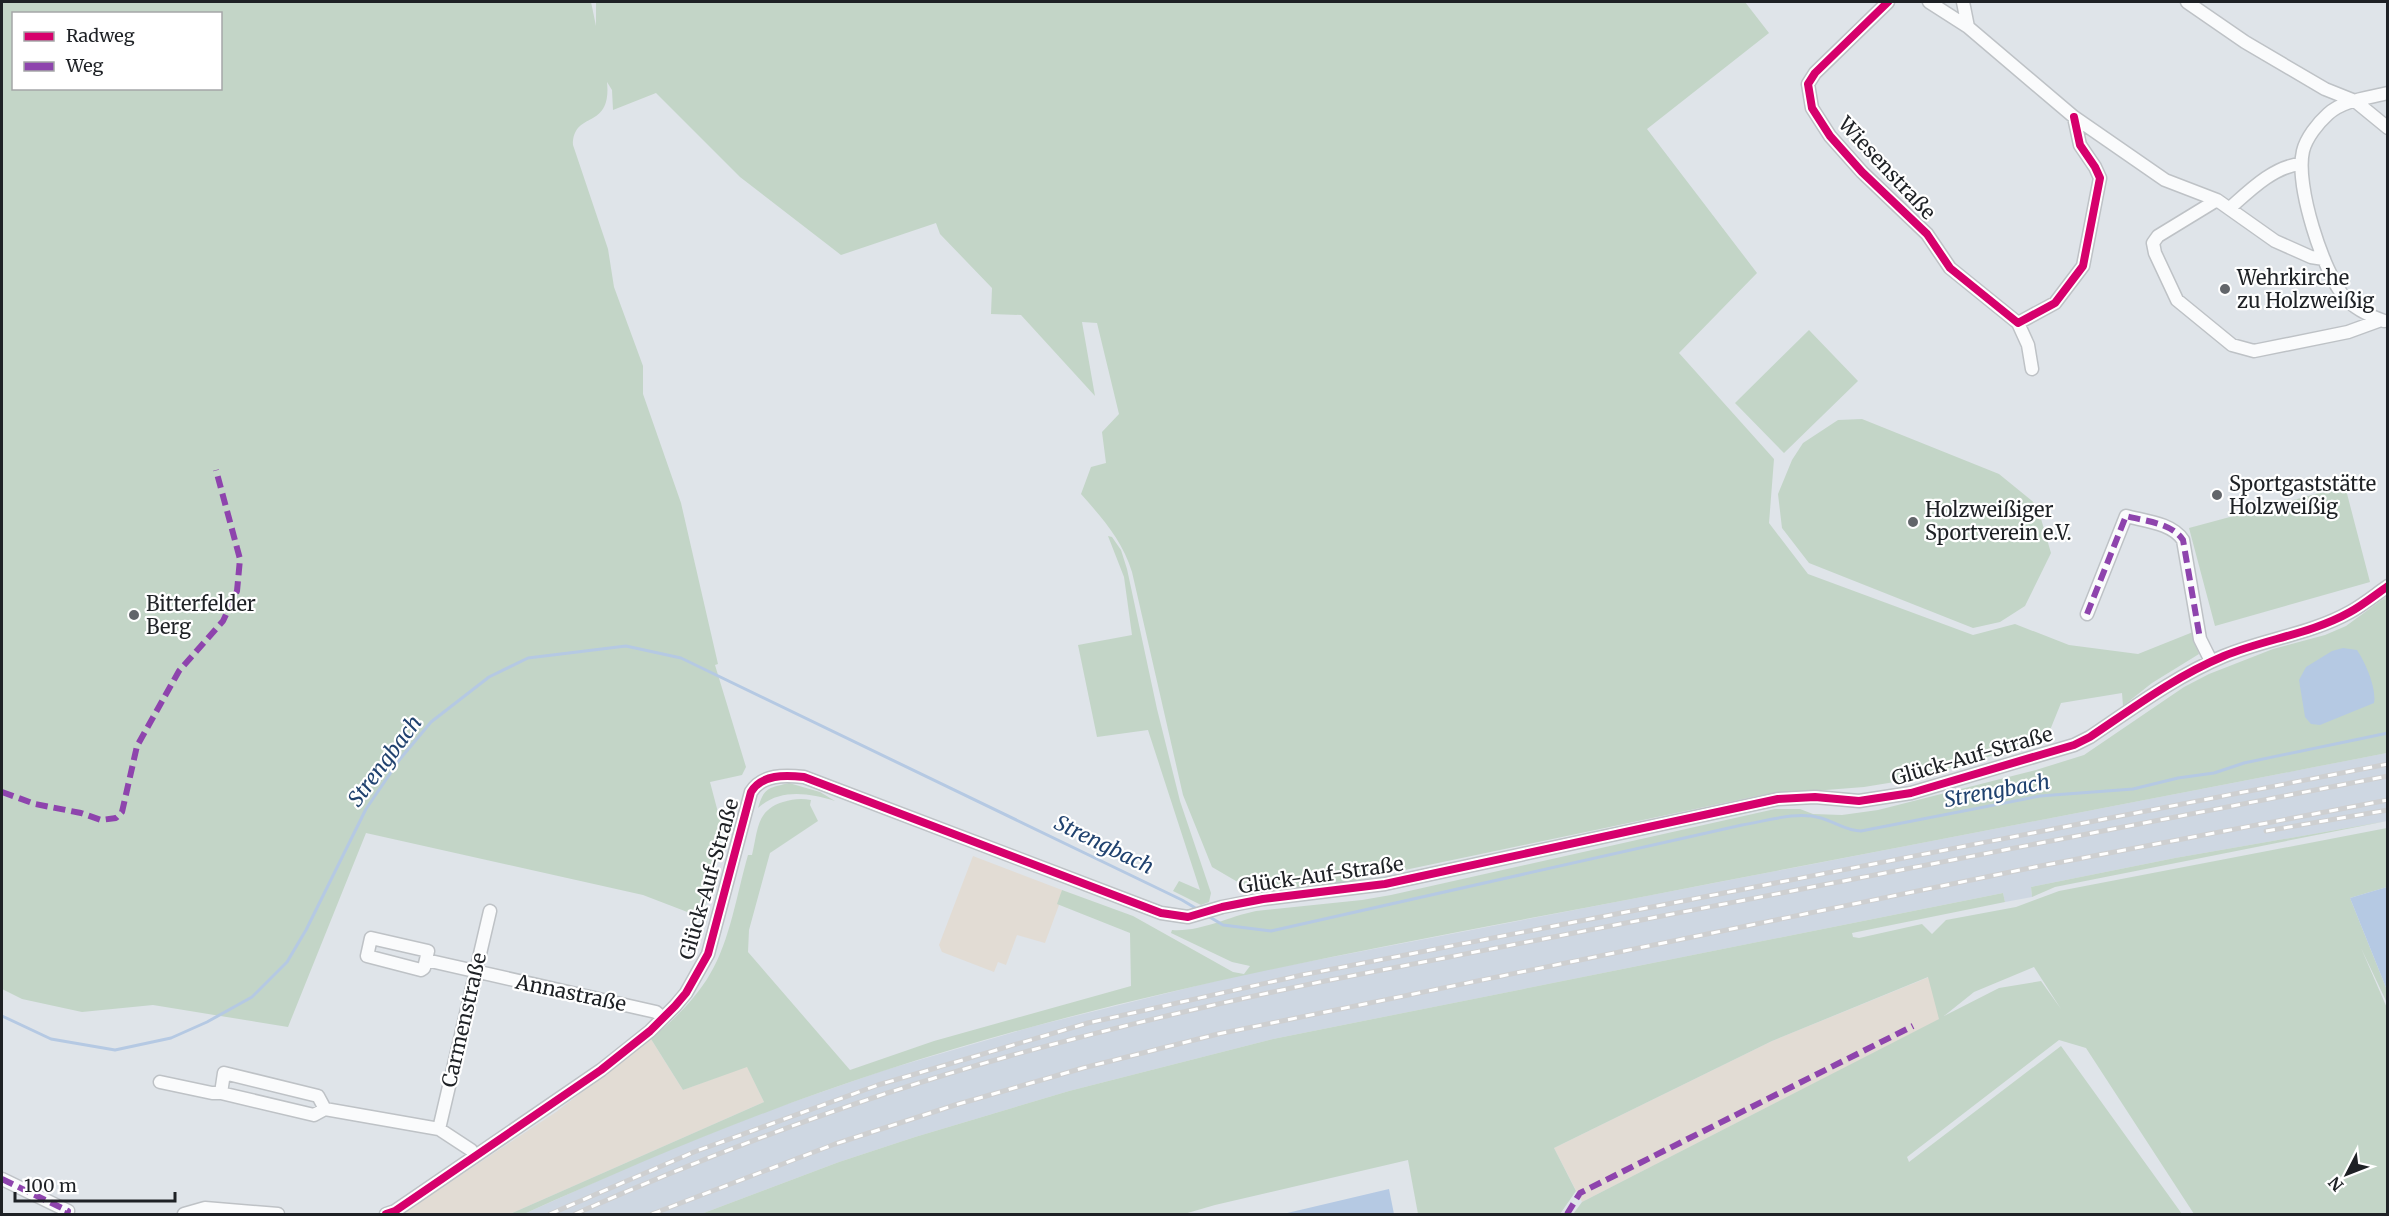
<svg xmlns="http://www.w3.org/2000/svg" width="2389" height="1216" font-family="Merriweather,serif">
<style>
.commercial{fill:#e2dcd4}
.built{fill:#ced7e2}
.green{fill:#c3d5c7;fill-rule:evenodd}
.water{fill:#b5c9e3}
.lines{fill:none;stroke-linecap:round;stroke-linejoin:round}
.stream{stroke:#b5c9e3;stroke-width:3}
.minor-casing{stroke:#bec2c6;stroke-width:15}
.minor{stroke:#fafbfc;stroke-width:12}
.rail-casing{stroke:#cecfd0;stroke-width:5}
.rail{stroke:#fff;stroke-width:3;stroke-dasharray:9;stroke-linecap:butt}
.quiet{stroke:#8e44ad;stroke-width:6;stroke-dasharray:12 6;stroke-linecap:butt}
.cycleway-casing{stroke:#fff;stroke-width:11}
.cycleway{stroke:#d6006c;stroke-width:8}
.poi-dot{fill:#62656a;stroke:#fff;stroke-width:2}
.labels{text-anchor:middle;stroke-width:4.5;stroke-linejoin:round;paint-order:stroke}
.street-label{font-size:20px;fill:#1e2125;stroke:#fff}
.poi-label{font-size:20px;fill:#1e2125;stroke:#fff;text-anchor:start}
.water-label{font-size:21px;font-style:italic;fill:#20426f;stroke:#fff}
</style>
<rect width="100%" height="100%" fill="#dfe4e9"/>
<path class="commercial" d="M973 856 1062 890 1059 905 1045 943 1017 935 1006 965 998 962 994 972 942 952 939 945Z
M1929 977 1940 1019 1582 1202 1554 1148 1772 1041Z
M651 1039 683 1090 747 1066 764 1102 510 1214H402L556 1112Z"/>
<path class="built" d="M2387 753V821L2175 858 2031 887 2032 897 2005 902 2003 893 1273 1039 1069 1091 915 1137 839 1162 701 1214H524L651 1157 767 1111 885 1070 1035 1026 1244 974Z"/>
<path class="green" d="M2 2H591L596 26V2H1745L1769 33 1647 129 1757 273 1679 353 1774 459 1769 523 1808 574 1973 635 2015 624 2069 645 2138 654 2193 632 2199 654 2152 683 2123 706 2122 693 2061 703 2046 740 1913 779 1864 787 1762 795 1343 883 1263 891 1236 881 1212 867 1183 795 1132 572C1122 540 1103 519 1081 494L1091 467 1106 463 1102 432 1119 414 1097 323 1082 322 1095 396 1021 315 991 314 992 288 940 234 936 223 841 255 740 177 656 93 613 110 612 90 607 82C612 131 573 110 573 145L608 249 614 287 643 366V394L681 503 718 664 715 665 746 767 742 775 710 782 720 820 721 840 703 918 643 895 366 833 288 1027 153 1005 82 1012 22 999 2 989ZM14 14H220V88H14Z
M1809 330 1858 381 1784 453 1735 403Z
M1862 419 1999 474 2037 505 2051 553 2025 606 2000 622 1973 628 1809 563 1782 528 1778 494 1792 460 1803 443 1838 420Z
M2345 486 2370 582 2215 626 2189 528Z
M1108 536 1112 537 1121 550 1127 569 1157 709 1180 801 1211 893 1209 902 1201 905 1173 891 1179 881 1200 890 1148 730 1097 737 1078 645 1132 635 1124 577Z
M2387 596V753C2141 801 1894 848 1647 896 1390 945 1132 990 883 1071 760 1111 642 1161 524 1214H510L764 1102 747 1067 683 1090 651 1039C673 1020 695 1000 710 974 730 941 737 893 748 855H752C758 831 756 810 783 802 793 799 801 798 811 800L810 805 818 821 770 853 749 930 748 952 850 1070 934 1041 1131 986 1130 933 1057 904 1062 890 1133 916 1233 972 1244 974 1250 966 1232 962 1171 933 1172 930C1201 932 1227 917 1256 911L1362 900 1391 895 1775 809H1800L1813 814 1842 815 1878 810 2036 770 2084 755 2184 687 2209 674 2273 649 2325 635 2346 626Z
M789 783 820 792 835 801C809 793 780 788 758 808 764 787 769 788 789 783Z
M2387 821 2055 887 2032 897 2031 887 2175 858Z
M2387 828V887L2350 898 2387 990V1003L2361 948 2387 1008V1214H2194L2086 1048 2059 1040 1907 1157 1909 1162 2061 1046 2182 1214H1573L1582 1202 1939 1019 1928 977 1772 1041 1554 1148 1576 1191 1560 1214H1418L1408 1160 1215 1205 1184 1214H701L839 1162 915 1137 1069 1091 1273 1039 2003 893 2005 902 1852 933 1853 937 1859 938 1922 924 1932 934 1946 920 2016 907 2059 891ZM2034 967 2061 1009 2041 981 1999 988 1944 1016 1974 992Z"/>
<path class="water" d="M2343 648 2357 650C2365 662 2377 688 2374 703L2320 725 2311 724 2305 717 2299 680 2306 667 2332 651Z
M2387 887H2388L2387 990 2350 898Z
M1389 1189 1394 1214H1283Z"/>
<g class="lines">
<path class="stream" d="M1208 916 1223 925 1271 931 1742 825C1767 821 1796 811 1821 818 1835 822 1847 831 1861 831L2040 796 2133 789 2178 778 2214 773 2244 763 2388 733
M2 1016 51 1039 115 1050 171 1038 207 1022 252 997 287 962 306 930 366 809 400 759 431 722 489 677 528 658 626 646 681 658 1182 900 1197 909"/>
<defs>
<path id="minor" d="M1888 2 1815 73 1808 84 1812 108 1830 136 1862 172 1927 234 1950 268 2018 323 2055 303 2083 266 2100 178 2095 167 2080 145 2074 117
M1929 2 1968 27
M1963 2 1968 27 2074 117 2165 180 2217 200 2275 241 2311 257 2324 259
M2187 2 2245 42 2325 89 2355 101 2388 128
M2217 200 2158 236 2153 243 2155 253 2177 300 2232 345 2254 351 2348 332 2381 320
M2230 208C2249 191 2274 166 2301 164
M2384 321C2370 316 2355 309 2345 298 2323 272 2295 185 2303 151 2306 138 2318 123 2328 114 2343 100 2368 98 2388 93
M2018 323 2028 345 2032 369
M2087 614 2126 516C2145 521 2172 523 2183 540L2200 639 2211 661
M371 938 428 951 424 968 421 970 367 956Z
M426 960 656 1012 663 1018
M160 1082 212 1093H221
M325 1109 318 1096 224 1073 221 1093 314 1115 325 1109 439 1129 471 1150 475 1156
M439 1129 490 911
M2 1179 68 1211 67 1214
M184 1214 205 1208 278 1214
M386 1214 395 1211 601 1070 650 1031 675 1006 686 993 708 954 751 792C762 774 785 775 804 777L1161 913 1188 917 1222 907 1263 899 1385 884 1778 799 1815 797 1859 801 1911 793 2074 745 2090 737C2133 708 2176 676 2224 656 2265 639 2311 634 2350 612 2363 605 2375 595 2388 586"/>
</defs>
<use href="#minor" class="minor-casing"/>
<use href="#minor" class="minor"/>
<defs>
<path id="rail" d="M2266 831 2388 810
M550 1214 694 1152 878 1085 1088 1023 1302 975 2388 764
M575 1214C715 1152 859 1098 1006 1057 1111 1028 1218 1003 1325 981L2388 776
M652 1214 835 1144 955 1105 1083 1068 1218 1034 2030 868 2388 800"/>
</defs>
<use href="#rail" class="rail-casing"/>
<use href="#rail" class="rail"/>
<path class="quiet" d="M2087 614 2126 516C2145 521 2172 523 2183 540L2200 639
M2 792 35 804 81 813 101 820 116 818 122 812 137 746 179 671 223 621 237 591 240 559 216 470
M2 1179 68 1211 67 1214
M1567 1214 1580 1193 1913 1026"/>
<defs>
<path id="cycleway" d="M1888 2 1815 73 1808 84 1812 108 1830 136 1862 172 1927 234 1950 268 2018 323 2055 303 2083 266 2100 178 2095 167 2080 145 2074 117
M386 1214 395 1211 601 1070 650 1031 675 1006 686 993 708 954 751 792C762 774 785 775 804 777L1161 913 1188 917 1222 907 1263 899 1385 884 1778 799 1815 797 1859 801 1911 793 2074 745 2090 737C2133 708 2176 676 2224 656 2265 639 2311 634 2350 612 2363 605 2375 595 2388 586"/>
</defs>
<use href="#cycleway" class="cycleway-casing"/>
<use href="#cycleway" class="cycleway"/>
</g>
<g class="poi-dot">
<circle cx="2225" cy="289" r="6"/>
<circle cx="2217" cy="495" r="6"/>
<circle cx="1913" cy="522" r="6"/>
<circle cx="134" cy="615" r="6"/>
</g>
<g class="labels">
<g class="street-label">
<text transform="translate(1887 168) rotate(47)" y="7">Wiesenstraße</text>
<text transform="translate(1972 756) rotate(-16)" y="7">Glück-Auf-Straße</text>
<text transform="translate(1321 875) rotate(-8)" y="7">Glück-Auf-Straße</text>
<text transform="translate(709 879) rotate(-74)" y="7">Glück-Auf-Straße</text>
<text transform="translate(571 993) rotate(12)" y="7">Annastraße</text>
<text transform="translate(464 1020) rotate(-77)" y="7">Carmenstraße</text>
</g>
<g class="poi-label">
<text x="2237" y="285">Wehrkirche<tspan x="2237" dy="23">zu Holzweißig</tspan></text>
<text x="2229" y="491">Sportgaststätte<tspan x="2229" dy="23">Holzweißig</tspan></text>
<text x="1925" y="517">Holzweißiger<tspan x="1925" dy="23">Sportverein e.V.</tspan></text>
<text x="146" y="611">Bitterfelder<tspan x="146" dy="23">Berg</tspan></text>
</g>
<g class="water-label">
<text transform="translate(385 761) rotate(-53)" y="7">Strengbach</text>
<text transform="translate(1997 791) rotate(-10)" y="7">Strengbach</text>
<text transform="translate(1104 845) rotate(26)" y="7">Strengbach</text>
</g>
</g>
<rect width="2389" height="1216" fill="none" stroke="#1e2125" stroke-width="6"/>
<rect x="12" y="12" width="210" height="78" fill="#ffffff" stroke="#a5a6a8" stroke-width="1.5"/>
<rect x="24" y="32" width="30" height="9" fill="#d6006c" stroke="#a5a6a8" stroke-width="1.5"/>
<text x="66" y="42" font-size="18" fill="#1e2125">Radweg</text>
<rect x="24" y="62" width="30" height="9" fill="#8e44ad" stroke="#a5a6a8" stroke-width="1.5"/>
<text x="66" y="72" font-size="18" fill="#1e2125">Weg</text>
<g transform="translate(2347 1174) rotate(228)" stroke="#ffffff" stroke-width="4.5" paint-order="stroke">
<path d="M0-4.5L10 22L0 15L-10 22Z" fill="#1e2125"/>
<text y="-9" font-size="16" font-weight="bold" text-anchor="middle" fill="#1e2125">N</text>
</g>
<path d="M15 1192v9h160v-9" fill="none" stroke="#1e2125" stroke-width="3"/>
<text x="24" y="1192" font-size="18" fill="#1e2125" stroke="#ffffff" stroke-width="4.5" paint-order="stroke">100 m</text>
</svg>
